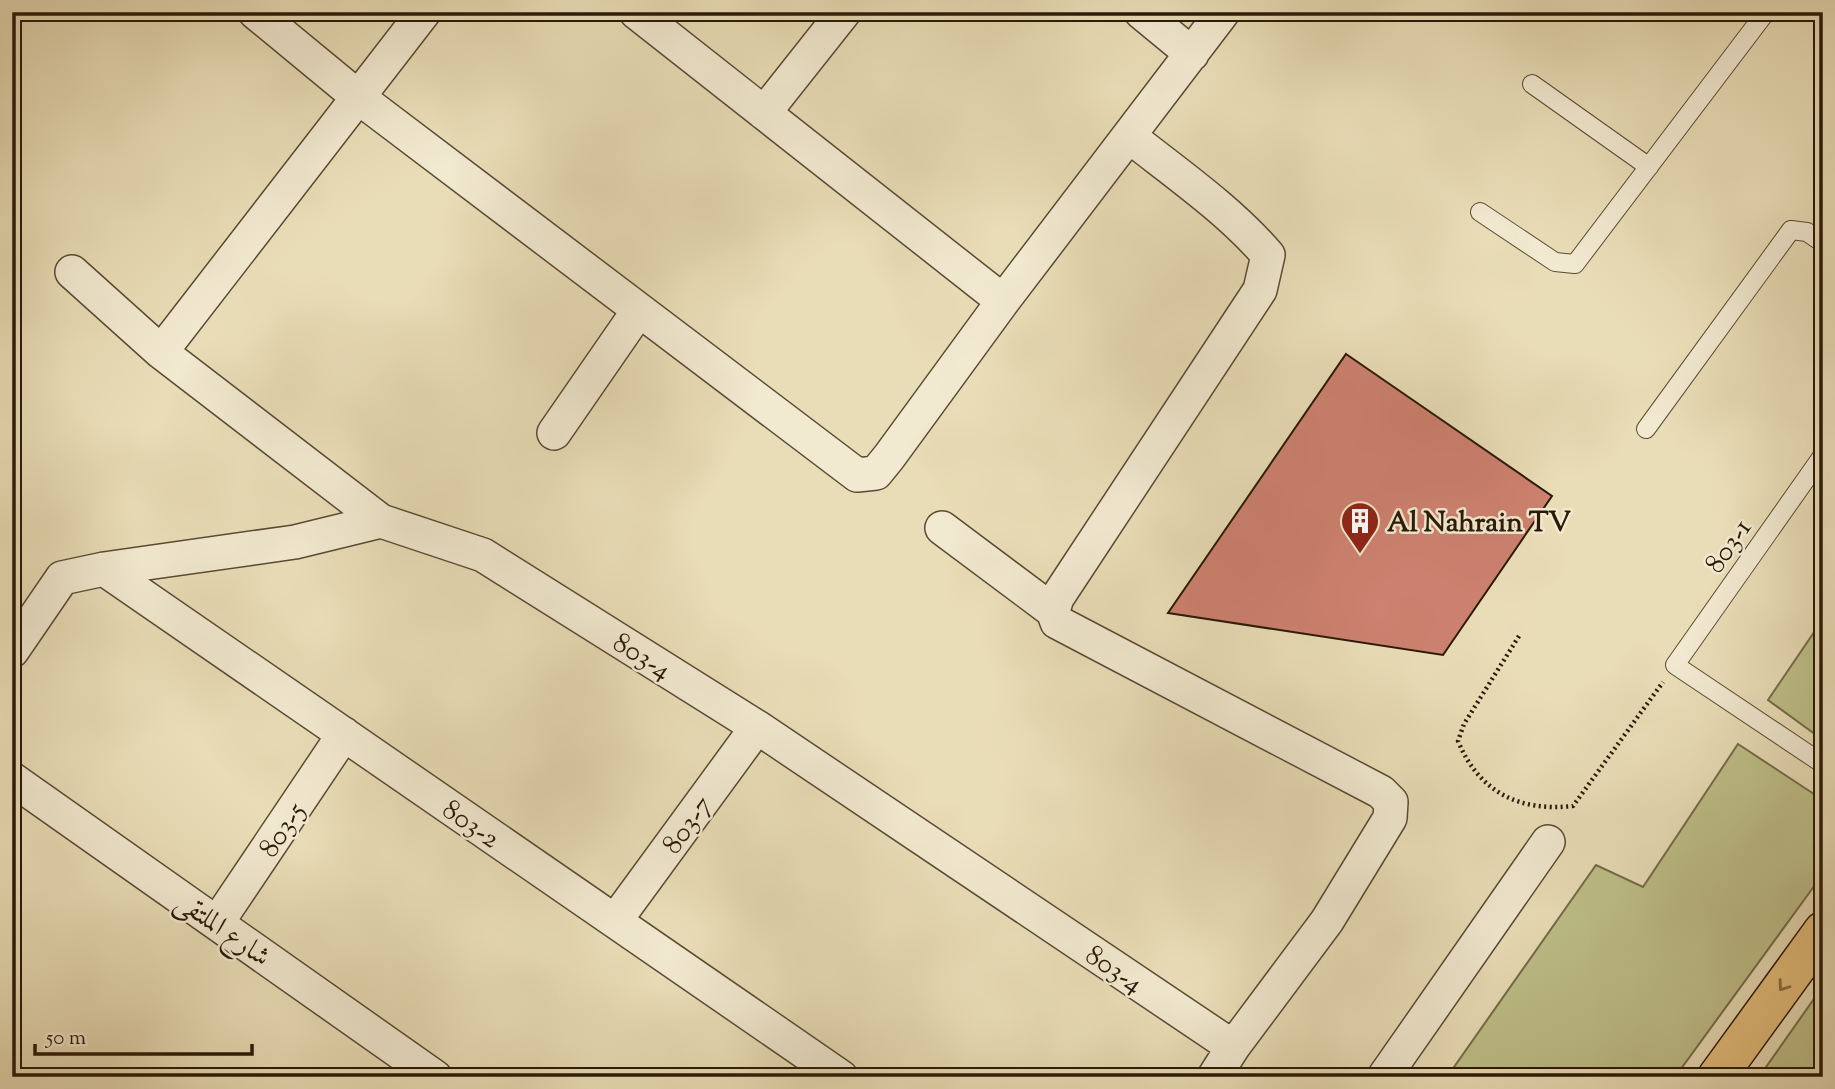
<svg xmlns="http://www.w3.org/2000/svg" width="1835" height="1089" font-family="'Sorts Mill Goudy',Amiri,serif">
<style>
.green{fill:#bebf89;stroke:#746c48;stroke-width:2}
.building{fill:#cd8170;stroke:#2a1907;stroke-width:2}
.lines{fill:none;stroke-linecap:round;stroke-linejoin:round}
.service-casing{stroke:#5a4a33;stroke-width:20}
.minor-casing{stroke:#5a4a33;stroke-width:36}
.motorway-casing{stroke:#2a1907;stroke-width:41}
.path{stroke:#2a1907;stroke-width:4.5;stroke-dasharray:2 3.5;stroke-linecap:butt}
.service{stroke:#f1e9d0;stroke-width:18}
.minor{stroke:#f1e9d0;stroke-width:33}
.motorway{stroke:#e4be7c;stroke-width:38}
.oneway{stroke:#876c42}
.labels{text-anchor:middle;stroke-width:5;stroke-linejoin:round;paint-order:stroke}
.poi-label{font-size:28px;font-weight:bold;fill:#2a1907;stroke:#f1e9d0;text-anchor:start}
.street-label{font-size:28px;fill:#2a1907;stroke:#f1e9d0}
</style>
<rect width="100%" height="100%" fill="#e9ddb7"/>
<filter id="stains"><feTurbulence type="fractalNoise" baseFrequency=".00286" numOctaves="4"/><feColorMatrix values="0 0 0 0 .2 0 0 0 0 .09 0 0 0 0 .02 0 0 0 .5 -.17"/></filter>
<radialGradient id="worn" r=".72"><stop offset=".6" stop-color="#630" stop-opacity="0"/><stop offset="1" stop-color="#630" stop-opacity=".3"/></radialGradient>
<path class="green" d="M1823 619V740L1768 700Z
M1738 744 1823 800V874L1675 1077H1447L1596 865 1643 887Z
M1823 986V1077H1759Z"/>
<path class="building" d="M1346 354 1552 496 1443 655 1168 613Z"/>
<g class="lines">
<defs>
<path id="service" d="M1532 84 1649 167
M1480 212 1555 262 1575 264 1766 12
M1646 429 1791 230 1807 232 1823 243
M1823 455 1675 665 1823 764"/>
<path id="minor" d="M255 12 358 97 857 475 876 473 889 457 1003 301 1223 12
M636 12 1003 301
M1141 12 1192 54
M764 113 844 12
M1129 136C1177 174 1228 209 1268 255L1260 290 1057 598 1053 611 1057 622 1381 792 1391 802 1390 818 1327 921 1233 1047 1214 1077
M72 272 161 352 381 521
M161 352 424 12
M554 433 639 310
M942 528 1053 611
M104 569 841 1077
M12 651 62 578 104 569 295 542 381 521 483 555 757 727 1233 1047
M12 779 435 1077
M615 921 757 727
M217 923 344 734
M1384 1077 1548 842"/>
<path id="motorway" d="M1717 1077 1823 931"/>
</defs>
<use href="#service" class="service-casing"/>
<use href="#minor" class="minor-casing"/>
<use href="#motorway" class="motorway-casing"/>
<path class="path" d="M1519 636 1464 724 1458 741C1479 792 1519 812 1573 806L1663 682"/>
<use href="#service" class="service"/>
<use href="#minor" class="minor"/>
<use href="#motorway" class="motorway"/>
</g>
<defs><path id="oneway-chevron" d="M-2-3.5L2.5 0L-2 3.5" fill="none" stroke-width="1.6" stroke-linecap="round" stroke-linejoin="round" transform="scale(1.75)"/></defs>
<use class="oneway" href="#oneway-chevron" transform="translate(1783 986) rotate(126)"/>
<defs>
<symbol id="building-pin" viewBox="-11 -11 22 30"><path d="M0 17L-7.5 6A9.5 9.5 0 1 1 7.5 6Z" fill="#8f2418" stroke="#f1e9d0"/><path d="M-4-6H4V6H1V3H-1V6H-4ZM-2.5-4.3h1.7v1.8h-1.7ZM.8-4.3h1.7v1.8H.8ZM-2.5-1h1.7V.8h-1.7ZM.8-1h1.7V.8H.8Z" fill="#fff"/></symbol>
</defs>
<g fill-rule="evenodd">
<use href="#building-pin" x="1338" y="499" width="44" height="60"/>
</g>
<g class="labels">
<g class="poi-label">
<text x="1387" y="531">Al Nahrain TV</text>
</g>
<g class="street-label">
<text transform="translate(1727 545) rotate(-55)" y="10">803-1</text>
<text transform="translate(643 655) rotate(32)" y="10">803-4</text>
<text transform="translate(472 823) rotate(35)" y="10">803-2</text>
<text transform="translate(686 824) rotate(-54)" y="10">803-7</text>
<text transform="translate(281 829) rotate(-56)" y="10">803-5</text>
<text transform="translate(224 928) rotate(35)" y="10">شارع الملتقى</text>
<text transform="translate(1115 968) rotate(34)" y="10">803-4</text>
</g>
</g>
<rect width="1835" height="1089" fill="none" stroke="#e9ddb7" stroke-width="42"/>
<rect x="14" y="14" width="1807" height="1061" fill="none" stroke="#2a1907" stroke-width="3.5"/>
<rect x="21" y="21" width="1793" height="1047" fill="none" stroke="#2a1907" stroke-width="2"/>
<path d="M35 1044v10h217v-10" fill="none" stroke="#2a1907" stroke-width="3.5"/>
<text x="46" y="1044" font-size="21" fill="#2a1907" stroke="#f1e9d0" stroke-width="5" paint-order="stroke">50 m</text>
<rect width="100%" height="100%" filter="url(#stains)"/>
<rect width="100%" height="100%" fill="url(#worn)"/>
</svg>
